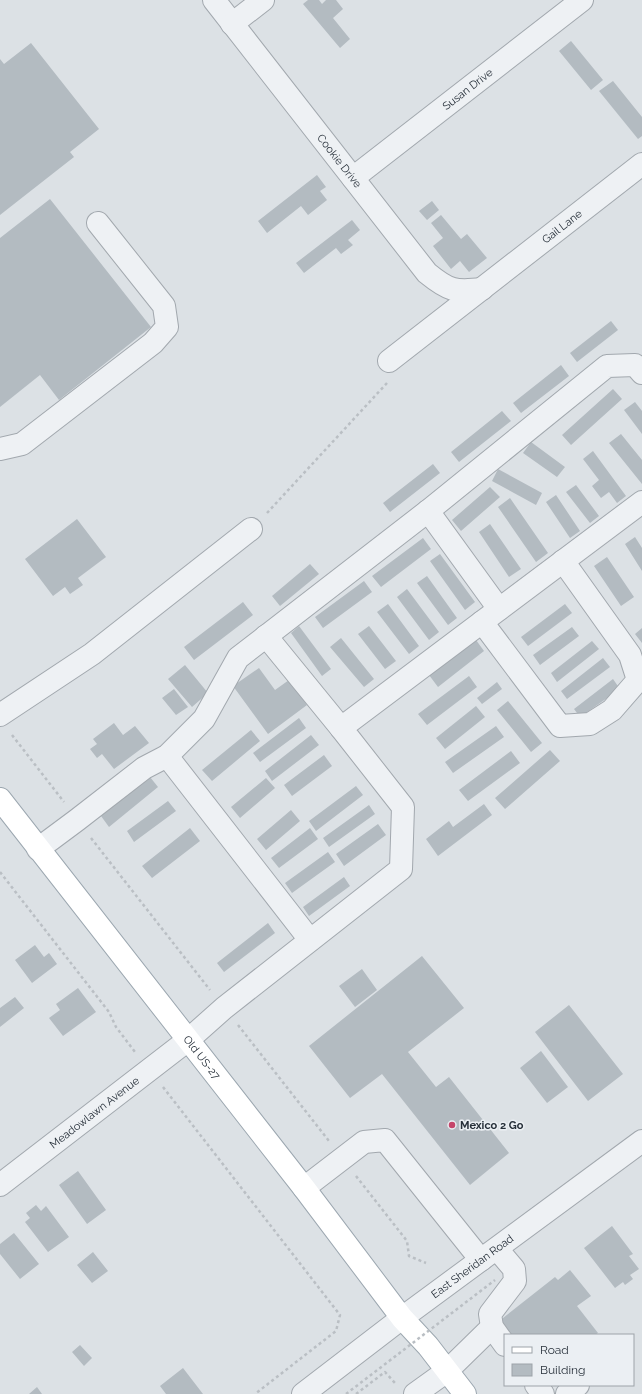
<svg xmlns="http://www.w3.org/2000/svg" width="642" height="1394" font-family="Raleway,sans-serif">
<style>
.building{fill:#b3bbc1}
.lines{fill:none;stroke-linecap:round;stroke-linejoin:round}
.minor-casing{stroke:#a2a8ae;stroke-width:24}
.major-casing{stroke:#9ca7b0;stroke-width:24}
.path{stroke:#babfc4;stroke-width:2.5;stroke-dasharray:3 3;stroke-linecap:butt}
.minor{stroke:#eef1f4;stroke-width:22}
.major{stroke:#fff;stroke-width:22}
.path-bridge{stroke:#babfc4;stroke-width:2.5;stroke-dasharray:3 3;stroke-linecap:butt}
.poi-dot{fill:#c5466a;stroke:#ebeff3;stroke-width:1.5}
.labels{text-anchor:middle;stroke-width:3;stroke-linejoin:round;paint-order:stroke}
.street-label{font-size:11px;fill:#27303a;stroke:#ebeff3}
.poi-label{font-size:11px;font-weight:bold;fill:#27303a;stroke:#ebeff3;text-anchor:start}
</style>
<rect width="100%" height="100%" fill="#dce1e5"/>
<path class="building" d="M308 0H319L322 4 326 0H336L343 9 333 18 350 39 340 48 303 4Z
M571 41 603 80 591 90 559 51Z
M31 43 99 129 70 152 74 157 0 215V59L4 64Z
M613 81 642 117V136L638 139 599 91Z
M317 175 326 187 320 191 327 200 308 215 301 206 267 233 258 221Z
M50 199 151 327 59 400 40 375 0 407V238Z
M432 201 439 210 427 220 419 211Z
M441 215 461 239 467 234 487 258 469 272 460 261 451 269 433 246 443 238 431 223Z
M352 220 360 230 348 240 353 245 341 254 336 248 304 273 296 263Z
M611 321 618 330 577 362 570 353Z
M561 365 569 376 521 413 513 403Z
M613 389 622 399 571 445 562 435Z
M635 402 642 411V434L624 410Z
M502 411 511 421 459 462 451 452Z
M621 434 642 460V484L609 443Z
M531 442 565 467 557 477 523 453Z
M593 451 626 496 617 503 609 492 601 498 592 486 599 480 583 459Z
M433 464 440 473 390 512 383 503Z
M498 469 542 493 536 505 492 481Z
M576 485 599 516 590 523 566 492Z
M490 487 500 497 461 531 452 520Z
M556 495 580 531 570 538 546 502Z
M510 498 548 553 536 562 498 507Z
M77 519 106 557 78 578 83 585 70 594 65 587 53 596 25 559Z
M490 524 521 569 509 577 479 532Z
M635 537 642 548V571L625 544Z
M423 538 431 549 381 587 372 576Z
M440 554 475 602 465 610 430 561Z
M607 557 634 597 621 606 594 566Z
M310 564 319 574 280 606 272 596Z
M427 576 457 618 448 625 417 583Z
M364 581 372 592 323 628 315 617Z
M407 589 439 632 429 640 397 597Z
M243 602 253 615 194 660 184 647Z
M388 604 419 646 409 654 377 612Z
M565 604 572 613 528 646 521 637Z
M299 626 331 669 322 676 291 633Z
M369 626 396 661 385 669 358 634Z
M572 627 579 636 540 665 533 655Z
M642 628V643L635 634Z
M341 638 374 679 364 687 330 647Z
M476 640 484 651 438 687 429 675Z
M592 641 599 649 557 682 551 673Z
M603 658 610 667 567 699 561 691Z
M185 665 208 693 192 707 168 679Z
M259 668 275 690 289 680 307 705 268 734 233 686Z
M469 676 477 687 427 725 418 714Z
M613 679 620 689 580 717 574 709Z
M497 682 502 689 482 704 477 698Z
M174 689 188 707 176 715 162 698Z
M508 701 542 743 531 752 497 710Z
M476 706 485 717 445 749 436 738Z
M299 718 306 728 260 762 253 753Z
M114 723 123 735 135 726 149 743 114 769 102 754 97 758 90 749 97 744 93 739Z
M496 726 504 737 453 773 445 762Z
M251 730 260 741 212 781 202 770Z
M311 735 319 745 272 781 265 771Z
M550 750 560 761 505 809 495 798Z
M511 751 520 763 468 801 459 790Z
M324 755 332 766 292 796 284 785Z
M150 777 158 787 109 827 101 816Z
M266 778 275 788 240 818 231 807Z
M356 786 363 795 316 831 309 821Z
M168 801 176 811 134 842 127 831Z
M484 804 492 815 438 856 426 839 449 821 453 827Z
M369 805 375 814 329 847 323 838Z
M291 810 300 821 266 850 257 839Z
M378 824 386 835 344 866 336 854Z
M190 828 200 841 152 878 142 866Z
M310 828 318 839 279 868 271 858Z
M328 852 335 862 292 893 285 883Z
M344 877 350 886 309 916 303 907Z
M268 923 275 933 224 972 217 963Z
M35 945 44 957 49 953 57 964 32 983 15 960Z
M422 956 464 1008 408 1052 436 1087 449 1077 509 1153 470 1185 382 1074 350 1098 309 1046Z
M362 969 377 990 355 1007 339 986Z
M78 988 96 1012 63 1036 49 1018 60 1010 56 1004Z
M15 997 24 1008 0 1027V1008Z
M569 1005 623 1074 588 1101 535 1032Z
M541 1051 568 1087 547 1103 520 1068Z
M78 1171 106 1210 87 1224 59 1185Z
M36 1205 41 1211 46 1206 69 1237 48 1252 25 1222 30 1218 26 1213Z
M612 1226 633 1254 629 1256 639 1269 630 1275 633 1279 625 1285 623 1282 615 1288 584 1248Z
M14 1233 39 1264 20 1279 0 1254V1244Z
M93 1252 108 1271 92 1283 77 1265Z
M570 1270 591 1296 577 1306 598 1333 595 1335H523L521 1334 520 1335H508L498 1322 555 1277 558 1280Z
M80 1345 92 1358 84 1366 72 1352Z
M183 1368 203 1394H166L160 1386Z
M37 1387 42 1394H29Z"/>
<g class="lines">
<defs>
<g id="minor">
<path id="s1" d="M214 0 427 273C449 291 455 292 482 289"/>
<path d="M232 24 263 0"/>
<path id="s2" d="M353 178 582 0"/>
<path id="s3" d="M389 361 642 164"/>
<path d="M0 449 22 444 153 343 167 327 164 306 98 223"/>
<path d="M428 511 499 609"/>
<path d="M482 622 560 726 590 724 612 710 638 680 630 655 563 561"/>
<path d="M266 636 341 728"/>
<path d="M0 715 92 654 251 529"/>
<path d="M167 756 310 940"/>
<path d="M38 849 77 820 144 768 167 756 204 719 238 658 428 511 607 366 635 365 642 373"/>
<path id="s4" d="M0 1185 188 1040 224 1008 401 869 403 807 341 728 642 502"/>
<path d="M304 1188 364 1142 385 1140 481 1260"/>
<path d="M497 1249 514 1269 515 1281 490 1314 492 1327 505 1345"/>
<path d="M536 1385 543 1394"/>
<path id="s5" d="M303 1394 402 1318 642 1141"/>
<path d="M415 1394 447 1371 492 1327"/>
<path d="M567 1394 578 1385"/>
</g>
<g id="major">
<path id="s6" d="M0 799 304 1188 402 1318 428 1346 465 1394"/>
</g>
</defs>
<use href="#minor" class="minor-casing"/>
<use href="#major" class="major-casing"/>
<path class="path" d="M267 513 387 383
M12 735 64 802
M91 838 210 990
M0 872 109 1012 116 1027 135 1052
M238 1025 329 1141
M163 1087 340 1315 336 1331 255 1394
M356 1176 407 1241 409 1256 426 1263
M356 1394 385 1372 395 1383"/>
<use href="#minor" class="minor"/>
<use href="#major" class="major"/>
<path class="path-bridge" d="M346 1394 495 1280"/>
</g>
<circle class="poi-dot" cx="452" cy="1125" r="4"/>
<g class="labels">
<g class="street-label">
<text dy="4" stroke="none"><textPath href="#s2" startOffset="145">Susan Drive</textPath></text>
<text dy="4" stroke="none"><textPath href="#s1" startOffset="204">Cookie Drive</textPath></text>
<text dy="4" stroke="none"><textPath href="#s3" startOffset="219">Gail Lane</textPath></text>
<text dy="4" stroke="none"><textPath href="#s6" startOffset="328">Old US-27</textPath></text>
<text dy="4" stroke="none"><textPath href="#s4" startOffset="119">Meadowlawn Avenue</textPath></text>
<text dy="4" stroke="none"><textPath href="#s5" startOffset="212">East Sheridan Road</textPath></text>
</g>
<g class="poi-label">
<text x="460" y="1129">Mexico 2 Go</text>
</g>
</g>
<rect x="504" y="1334" width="130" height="52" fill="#ebeff3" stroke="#9da3a9"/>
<rect x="512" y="1347" width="20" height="6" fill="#ffffff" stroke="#9da3a9"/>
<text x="540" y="1354" font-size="12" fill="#27303a">Road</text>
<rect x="512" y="1364" width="20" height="12" fill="#b3bbc1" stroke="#9da3a9"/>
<text x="540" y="1374" font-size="12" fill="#27303a">Building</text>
</svg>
